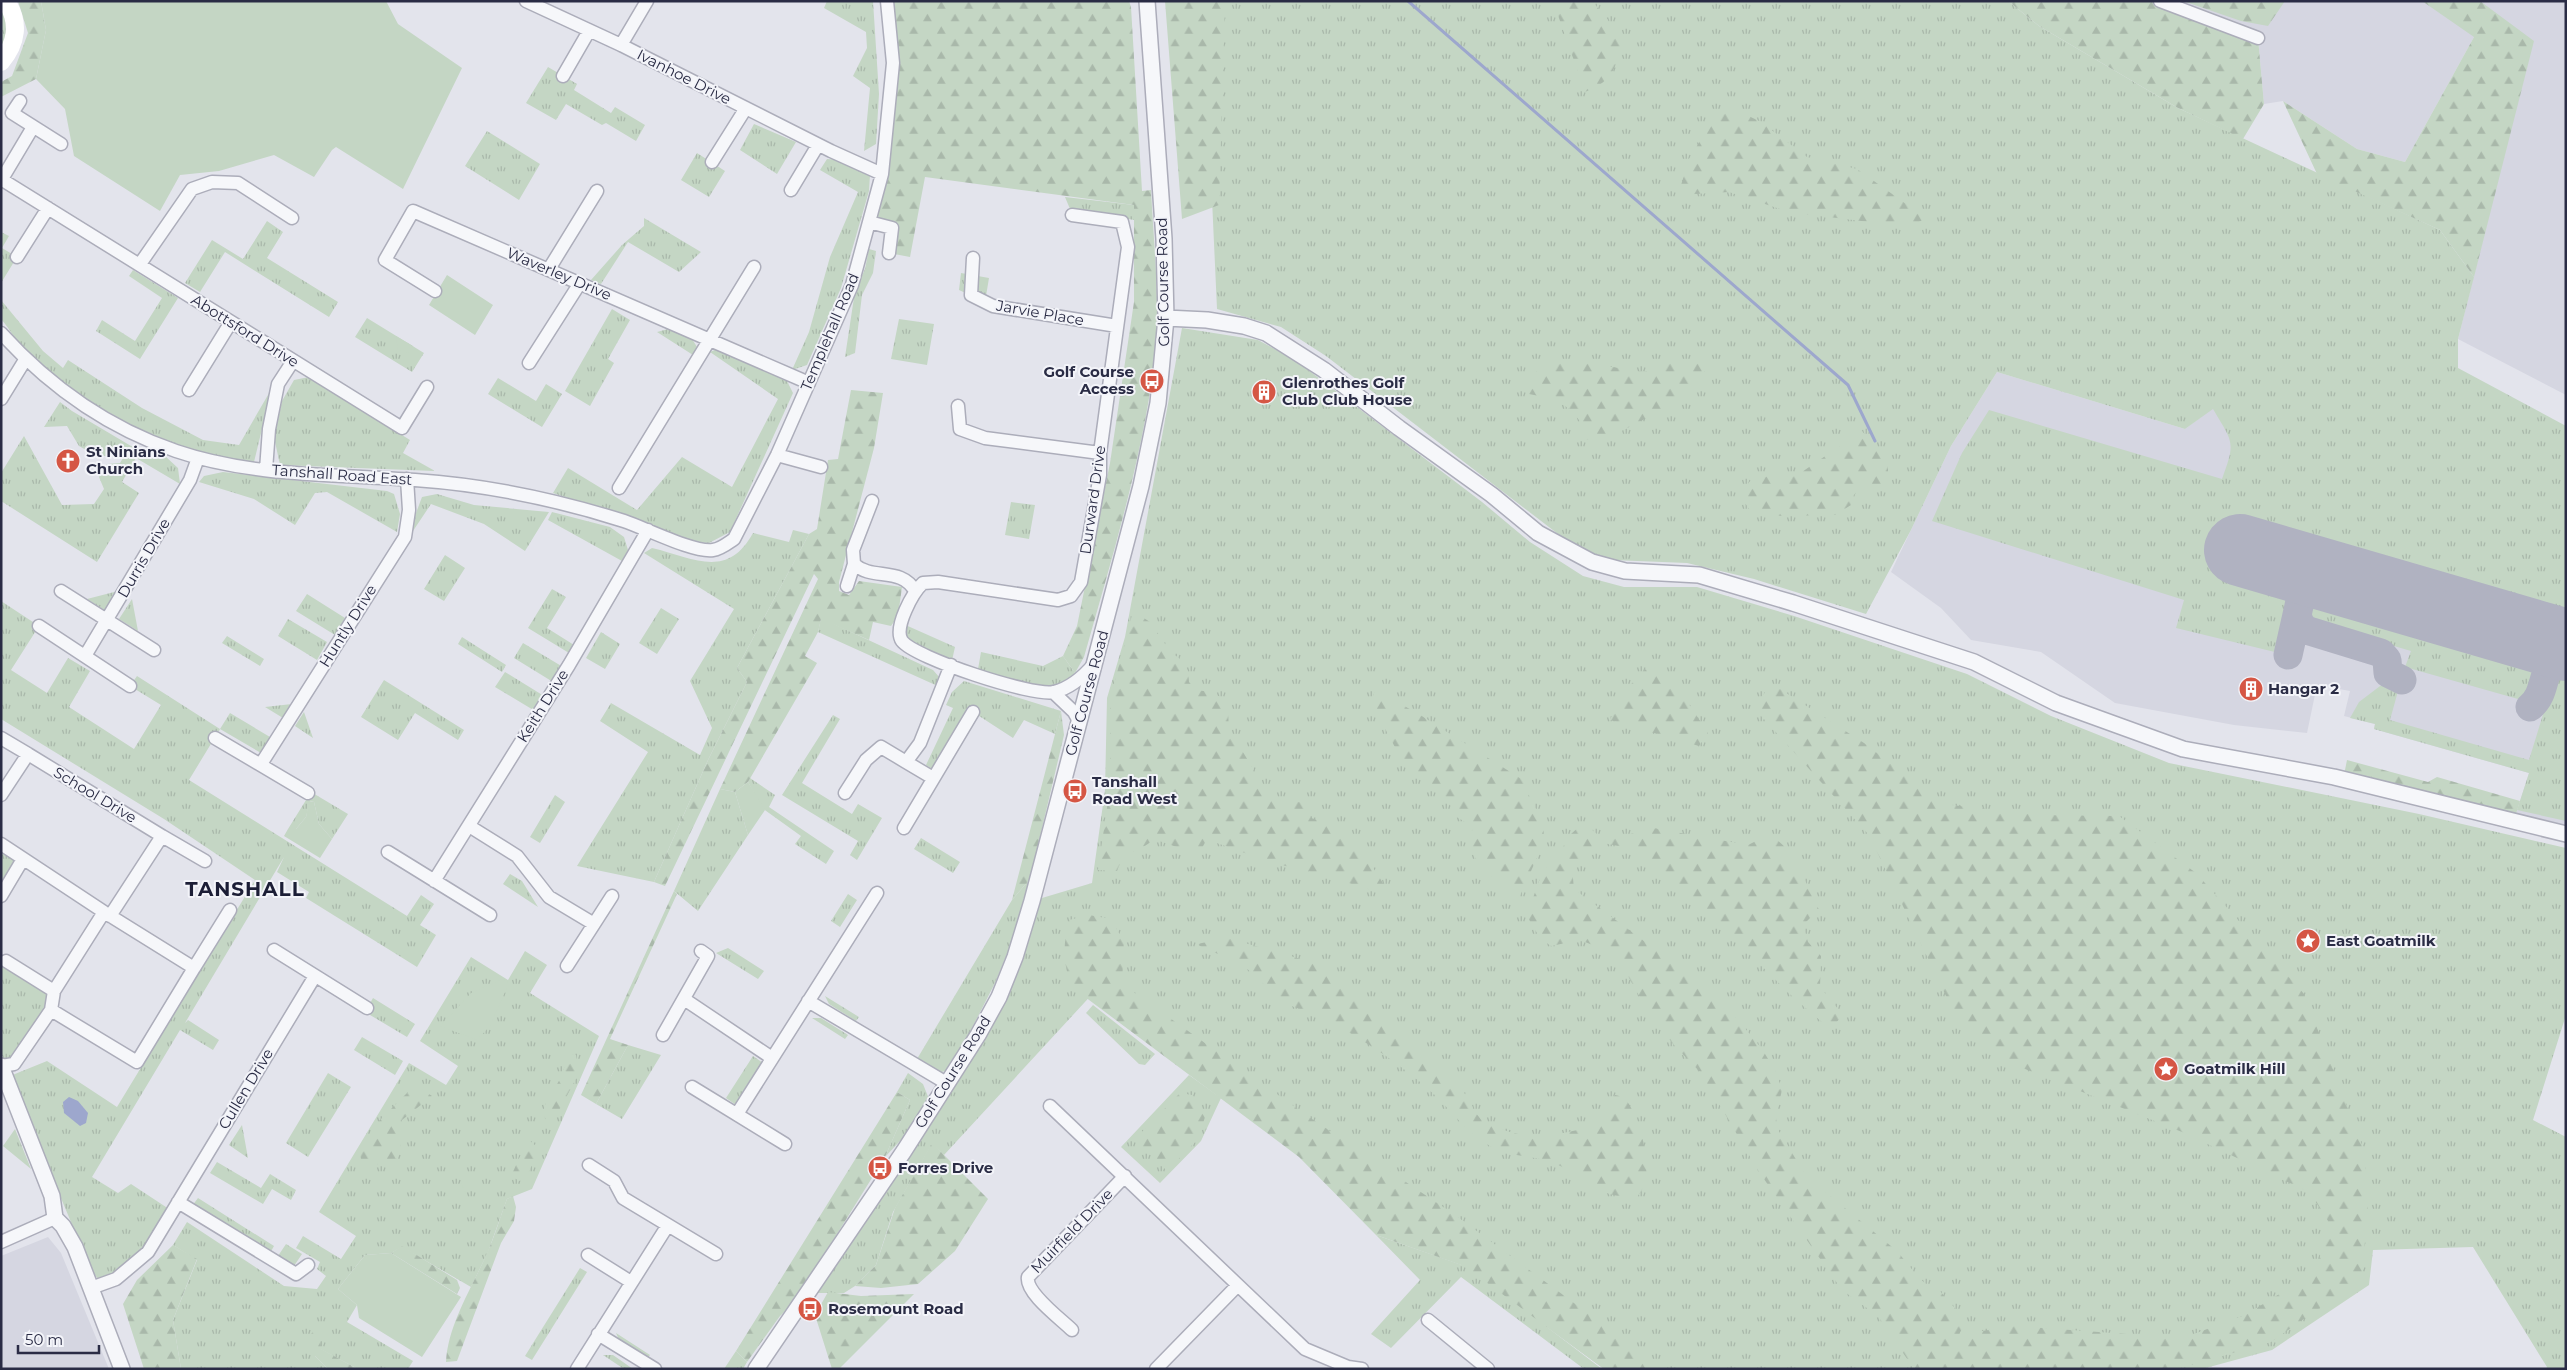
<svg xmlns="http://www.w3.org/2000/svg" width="2567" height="1370" font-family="Montserrat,sans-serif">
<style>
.built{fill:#d5d6e1}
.grass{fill:url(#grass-tufts)}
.forest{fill:url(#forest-firs)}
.park{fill:#c4d6c4}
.water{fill:#9da7cd}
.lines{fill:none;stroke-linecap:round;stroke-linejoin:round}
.stream{stroke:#9da7cd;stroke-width:3}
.taxiway{stroke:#b0b2c1;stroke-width:29}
.runway{stroke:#b0b2c1;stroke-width:72}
.minor-casing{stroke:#acadba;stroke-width:15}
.tertiary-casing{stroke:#acadba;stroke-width:18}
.minor{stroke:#f6f7fa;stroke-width:12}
.tertiary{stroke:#f6f7fa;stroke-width:15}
.secondary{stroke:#fff;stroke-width:18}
.labels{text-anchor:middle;stroke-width:4;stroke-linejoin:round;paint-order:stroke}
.street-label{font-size:15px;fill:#2a2c45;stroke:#f3f4f9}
.poi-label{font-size:15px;font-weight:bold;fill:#2a2c45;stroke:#f3f4f9;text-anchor:start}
.district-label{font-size:20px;font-weight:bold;letter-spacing:1px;fill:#1c1e36;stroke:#f3f4f9}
</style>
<defs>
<pattern id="grass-tufts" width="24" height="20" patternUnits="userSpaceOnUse" patternTransform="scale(1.25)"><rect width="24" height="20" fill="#c4d6c4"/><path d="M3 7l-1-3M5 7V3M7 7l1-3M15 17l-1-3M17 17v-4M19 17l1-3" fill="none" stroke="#a9b8aa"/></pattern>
<pattern id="forest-firs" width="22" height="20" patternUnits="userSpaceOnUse" patternTransform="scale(1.25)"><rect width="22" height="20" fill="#c4d6c4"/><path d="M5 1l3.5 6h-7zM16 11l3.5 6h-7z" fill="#a9b8aa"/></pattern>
</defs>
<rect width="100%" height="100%" fill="#e3e4ec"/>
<path class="built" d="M2160 1H2566V395L2458 339 2533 40 2474 37 2405 162 2357 149 2283 101 2264 104 2258 38Z
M1997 372 2185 429 2213 408 2566 426V826L2516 814 2529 773 2374 729 2375 724 2344 716 2350 691 2317 685 2307 733 2234 725 2115 703 2041 652 1971 640 1941 608 1891 572 1951 446Z
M48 1237 61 1253 109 1369H1V1256Z"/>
<path class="grass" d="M827 1H873L879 94 876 144 864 151 870 88 853 76 867 48 866 32 824 8Z
M1203 1H2008L2039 26 2178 108 2440 230 2474 277 2458 339V368L2566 426V626L2295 547 2292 537 2247 523 2236 560C2258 566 2292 569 2297 594L2283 654 2176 628 2184 600 1932 521 1962 453 1989 410 2222 479C2236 441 2233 443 2213 409L2185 429 1997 372 1951 446 1911 530 1866 614 1754 579 1687 563 1612 560 1575 547 1326 356 1281 327 1217 309Z
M1 7 9 30 1 51Z
M548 67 577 84 574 90 611 113 615 107 645 125 636 141 606 123 602 125 566 104 556 120 526 103Z
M754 124 796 142 777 174 740 150Z
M487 131 540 164 519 200 465 166Z
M697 153 725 171 709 197 681 180Z
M827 159 842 160 870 175 869 191 841 288 807 365 792 370 809 332 830 257 858 192 820 170Z
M1065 197 1134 205V220L1070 209Z
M644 218 701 252 679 272 628 242 601 284 591 280 622 245 644 226Z
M267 221 283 232 267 258 338 302 329 317 225 252 200 292 185 283 212 240 243 259Z
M1 232 9 236 2 248 17 257 1 283Z
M869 249 876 251 873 273 862 295 855 353 845 357 855 291 865 269Z
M133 270 178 298 140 359 96 331 102 320 135 341 162 298 129 276Z
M961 273 989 278 985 302 959 290Z
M1 300 43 351 63 368 68 360 142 408 203 440 239 445 272 388 254 462C187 459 134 431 78 396 61 385 38 370 25 353 16 342 11 330 1 319Z
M612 309 630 320 608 359 614 363 590 406 565 391Z
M367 318 424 353 412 372 355 337Z
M899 319 934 324 927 365 891 359Z
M1182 328 1258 340 1295 360 1482 502 1530 542 1583 576 1624 587H1697L1794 616 1967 674 2051 716 2169 763 2419 814 2566 848V1015L2533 1120 2566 1137V1369H2546L2547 1367 2473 1247 2373 1250 2369 1285 2272 1350 2202 1369H1604L1543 1324 1602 1369H1584L1461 1277 1391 1348 1371 1334 1420 1280 1376 1235 1462 1265 1096 990 944 1155 932 1144 893 1212 876 1265 855 1286 844 1293H809L980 1032 1032 901 1092 883 1105 790 1107 698 1125 637Z
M668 329 692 339 697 347 693 355 657 332Z
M717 349 787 381 793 393 730 532 709 543 687 542 629 519 553 493 568 468 637 510 682 457 732 487 778 399 710 352Z
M309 377 410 440 403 453 435 471 280 465 274 437 282 401 294 380Z
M498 378 536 401 546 384 562 394 542 427 488 394Z
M60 402 72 411 131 446 165 456 178 468 180 484 136 458 122 482 139 493 97 562 1 501V473L24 436 62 505 94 504 104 489 99 477 107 464 120 463 123 458 95 455 79 446 67 426 44 427Z
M223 472 387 491 394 494 400 514 397 532 327 492 315 493 295 525 254 499 199 482 204 476Z
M437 494 474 505 549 512 525 551 484 524 431 504 413 531 410 529 422 497Z
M1011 502 1035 505 1029 539 1005 535Z
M552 512 610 527 624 537 628 550 622 561 548 520Z
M793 530 809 534 737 668 747 682 708 760 654 882 577 866 648 752 600 721 611 703 700 755 712 728 690 681 734 609 644 553 652 548C694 558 727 580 753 533L789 542Z
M445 555 465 568 444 601 424 589Z
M2330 588 2532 647 2541 664C2536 680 2534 692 2518 699L2405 667 2411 651 2312 622 2305 613C2307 598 2316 591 2330 588Z
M552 589 566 597 547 628 574 645 569 653 528 628Z
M118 591 106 611 87 599Z
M307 594 345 618 335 635 296 611Z
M132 599 138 631 119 619Z
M1 601 39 626 11 670 47 693 68 658 90 671 69 707 134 749 161 705 130 686 137 676 220 729 230 713 270 737 261 753 220 729 189 780 407 916 421 895 434 904 420 925 436 935 417 967 306 898 309 892 277 872 284 857 185 1023 188 1020 219 1040 213 1050 180 1030 92 1177 118 1193 131 1184 172 1211 148 1252 102 1284 91 1270 10 1076 47 1061 117 1107 255 880 164 819 1 719Z
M661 608 679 619 657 654 639 643Z
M821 618 933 670 940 678 942 688 818 632Z
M288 619 327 642 317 660 278 636Z
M901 623 955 647 951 665 907 645Z
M601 632 620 644 605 669 586 658Z
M227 636 264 659 260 666 222 643Z
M462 637 506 665 502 672 458 644Z
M523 643 563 667 553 682 514 658Z
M981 652 1043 666 1063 656 1075 673 1064 684 1051 689 977 675Z
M2566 662V821L2517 810 2529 773 2374 729 2375 724 2350 718 2359 702 2388 680 2400 684 2390 720 2529 760 2556 672Z
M505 672 544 696 535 711 495 687Z
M384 680 464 730 458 740 415 713 398 740 361 717Z
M964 681 1061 711 1055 734 1024 720 1013 738 973 712 937 772 926 765 953 708 946 705 952 692Z
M292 704 283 718 265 707Z
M304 712 313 738 295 726Z
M833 715 840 719 802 783 852 814 858 804 882 818 857 860 850 855 858 841 782 795Z
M750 778 775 795 769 807 834 851 826 864 795 844 801 836 762 808 748 782Z
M720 789 735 792 748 835 698 911 674 891Z
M311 792 348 814 332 839 319 824 314 802 310 801 306 817 296 829H288Z
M555 795 565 802 540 843 530 837Z
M921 838 960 862 953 873 914 849Z
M1 844 23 859 1 896Z
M510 874 522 881 538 907 503 884Z
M1030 879 1016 932 995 983 951 1069 939 1073 917 1059 1012 900Z
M848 894 857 900 840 927 831 921Z
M728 948 764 971 758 979 716 953Z
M525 951 547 965 530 993 599 1036 532 1189 507 1199 488 1252 471 1287 402 1247 391 1253 365 1255 338 1289 357 1305 347 1322 413 1361 408 1369H358L320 1349V1337L315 1356 328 1369H181L173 1320 197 1260 173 1245 187 1222 284 1286 317 1289 326 1276 317 1269 320 1262 296 1248 303 1236 341 1259 356 1236 319 1212 409 1063 446 1085 458 1066 420 1041 471 957 508 980Z
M1 958 54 991 51 1010 6 1065 1 1053Z
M825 996 859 1017 856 1021 829 1004Z
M373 998 415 1024 407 1037 365 1012Z
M1093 1005 1155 1054 1145 1065 1139 1064 1086 1013Z
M812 1018H821L848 1035 845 1039Z
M362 1037 403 1061 395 1075 354 1050Z
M628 1045 661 1055 622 1119 596 1104Z
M753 1056 763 1063 736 1105 726 1098Z
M328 1073 351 1087 308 1157 286 1143Z
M908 1073 923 1084 929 1099 915 1125 885 1157 910 1100 897 1092Z
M1189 1075 1221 1098 1201 1141 1160 1183 1121 1147Z
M242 1125 248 1158 229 1145Z
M15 1129 31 1169 3 1146Z
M217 1162 261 1188 270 1174 296 1190 291 1200 272 1189 263 1204 210 1173Z
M198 1198 274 1246 269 1255 192 1206Z
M286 1244 302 1254 292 1269 276 1259Z
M580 1268 587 1272 532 1360 525 1356Z
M616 1333 650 1355 647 1359 620 1342Z
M736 1351 747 1362 743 1369H724Z
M603 1355H613L633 1369H624Z"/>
<path class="forest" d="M18 1H41L46 30 36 79 1 97V82L12 76 28 33Z
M887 1H1129L1131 7 1142 191 1151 190C1154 248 1161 308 1154 365 1141 464 1111 561 1084 657L1075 673 1063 656 1077 626 1110 463 1134 302V205L925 177 910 257 889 253 892 228 869 222 893 63Z
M1165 1H1225L1219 205 1182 219Z
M1553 1H1592L1608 20 1621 47C1614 73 1611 81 1585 92Z
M2008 1H2160L2258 38 2264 104 2243 139 2178 108 2039 26Z
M2183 1H2285L2268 26 2241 21Z
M2422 1H2480L2534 41 2474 277 2440 230 2317 174 2283 101 2357 149 2405 162 2474 37Z
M1728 106 1761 122 1807 157 1857 169 1916 211 1923 220 1914 224 1877 223 1789 212 1729 192 1678 195 1689 159 1705 133Z
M1692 359 1714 360 1694 384 1670 406 1604 440 1582 439 1586 431C1571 404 1557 399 1529 394L1524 380 1546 365 1574 361 1644 372 1671 362Z
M851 390 883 393 874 448 839 582V591L849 595 859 581 902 587 898 616 891 626 873 622 869 640 821 619 818 632 805 656 817 663 748 782 735 792 720 789 818 579 814 574 665 886 654 882 708 760 747 682 737 668 809 534 817 529 828 460 838 459Z
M1862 431 1888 464V481L1884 487H1860L1851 499V505L1835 515 1781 516 1751 512 1740 495 1753 477 1796 476Z
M1133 611 1150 622 1172 654 1178 657 1188 671 1189 682 1196 690 1211 692 1220 697 1228 706 1229 736 1241 749 1272 799 1280 803 1300 802 1311 818C1347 827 1374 865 1390 896L1320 874 1273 863 1214 842 1208 837 1202 848 1188 851 1154 839C1138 854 1126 847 1117 871L1098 870 1110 787V700Z
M1653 666 1677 686 1708 733 1699 746 1610 720C1618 704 1636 670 1653 666Z
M1772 684 1864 743 1943 804 2039 815 2119 816 2196 873 2304 994 2364 1150 2368 1203 2362 1278 2271 1342 2177 1369H1914L1878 1316 1842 1290 1759 1172 1701 1073 1673 1044 1647 1010 1628 976 1608 951 1580 940 1551 946C1539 938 1533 928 1527 915L1539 881 1547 867 1556 858 1571 834 1581 825 1588 826 1600 837 1608 840 1653 828 1748 845 1768 835 1774 837 1785 847 1787 857 1801 872 1821 914 1810 918 1803 925 1808 942 1821 956 1820 987 1843 1015 1834 1025 1822 1022 1795 999 1680 885 1658 865 1634 849 1603 843 1584 851 1572 868 1574 889 1644 941 1688 967 1739 1021 1762 1049 1776 1072 1782 1090 1776 1115 1777 1128 1806 1176 1897 1251 1919 1278 1934 1291 1939 1290 1967 1322 1958 1335 2013 1326 2183 1338 2245 1315 2314 1273 2331 1225 2309 1192 2182 1132 2015 1065 1957 1019 1869 835 1753 707Z
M1375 690 1417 713 1523 780C1529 802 1546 818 1544 842L1519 898C1506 890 1469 859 1469 843 1469 838 1472 832 1473 827L1457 817 1449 803 1438 790 1424 783 1406 768 1371 702Z
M1061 711 1064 735 1030 879 1012 900Z
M2347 760 2428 782 2437 777 2520 801 2516 814 2344 775Z
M674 891 677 894 610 1039 628 1045 596 1104 581 1095Z
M1089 915 1111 919 1124 942 1122 984 1309 1117 1455 1215 1601 1323 1649 1369H1604L1464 1266 1376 1235 1299 1157 1073 988C1062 964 1063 945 1069 920Z
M1227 938 1311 962 1332 981 1394 1029 1455 1082 1470 1100 1474 1111 1485 1124 1513 1133 1539 1138 1592 1127 1604 1116 1615 1095 1624 1097C1641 1119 1649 1156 1646 1183L1638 1196C1595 1201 1583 1172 1548 1161 1529 1155 1508 1157 1490 1146 1468 1134 1454 1114 1437 1097 1419 1080 1398 1064 1377 1050 1367 1043 1356 1037 1345 1030 1338 1026 1331 1019 1323 1015 1314 1010 1303 1011 1294 1007 1272 997 1258 975 1238 962 1224 953 1210 954 1197 944Z
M569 1054 576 1055 579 1073 554 1120 545 1119 544 1107 560 1079Z
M415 1085 432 1096 402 1120 401 1144 395 1165 375 1164 361 1159 359 1149 378 1122Z
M897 1092 910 1100 885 1157 794 1303 780 1316 747 1362 736 1351Z
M1180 1093 1192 1095 1205 1117 1198 1139 1167 1171 1135 1139Z
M528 1139 537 1147 535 1158 525 1180 518 1181 512 1174Z
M932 1143 988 1199 955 1251 918 1284 881 1288 855 1286 876 1265 895 1208Z
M513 1196 516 1207 514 1221 501 1243 457 1361 446 1362C448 1324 472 1288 487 1253 495 1236 500 1217 507 1199Z
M173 1245 197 1259 173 1320 181 1369H144L123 1304 137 1280Z
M402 1246 457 1280 460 1288 457 1294 391 1253Z
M828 1292 861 1296 914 1294 839 1369H832L815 1315Z
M315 1328 320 1337 321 1349 358 1369H328L315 1356 307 1341Z"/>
<path class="park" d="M41 1H386L398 24 462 68 403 189 336 147 332 150 314 177 274 155 219 171 180 175 160 211 74 156 65 109 36 79 46 30Z
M447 275 493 305 475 335 429 305Z
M396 336 413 346V350L409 353 398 350Z
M748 782 765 810 748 835 735 792Z
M309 801 314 802 319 824 332 839 320 858 284 836 288 829H296L306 817Z
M503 979 509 983 490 1026 477 1040 440 1026 471 993Z
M461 1183 467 1196 451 1204 445 1191Z
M391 1253 461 1297 422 1357 359 1318 357 1305 338 1289 365 1255Z"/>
<path class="water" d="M69 1097 78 1101 88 1113 86 1123 80 1126 64 1113 63 1102Z"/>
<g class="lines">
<path class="stream" d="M1408 1 1848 385 1875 441"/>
<path class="taxiway" d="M2281 562C2296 569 2303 581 2301 597
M2297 615 2300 624 2306 630 2381 653 2387 660 2388 673 2402 680
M2526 633 2543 650 2548 668
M2288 655 2301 597 2308 586 2322 578 2341 580
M2530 707C2550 691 2537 665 2566 654"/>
<path class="runway" d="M2240 550 2566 645"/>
<defs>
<path id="minor" d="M526 1 621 45 831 151 882 174
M2160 1 2258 38
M621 45 647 1
M563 76 589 31
M20 101 12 113 61 144
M712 162 746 108
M1 179 402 428 427 387
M2 179 33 127
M791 190 818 145
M1072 215 1122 222 1128 247 1100 453V475L1081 582 1071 596 1058 600 938 582 923 583C913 592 893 628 902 641 915 658 1033 697 1054 692 1071 688 1083 677 1094 664
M869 222 892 228 889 253
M17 257 48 208
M973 258 971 295 993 306 1117 326
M140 264 192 189 212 182 238 183 292 218
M549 269 597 191
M435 291 385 260 413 211 809 383
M1 333C50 387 106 427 176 451 252 477 335 474 415 480 487 485 555 499 624 521 645 528 694 553 713 550 721 549 728 543 734 539L777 455 852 285 882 174 893 63 887 1
M529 363 580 283
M189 390 231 322
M1 399 25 360
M958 406 960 429 985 438 1100 453
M777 455 821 467
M266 470 269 429 278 384 293 361
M619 488 754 267
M872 501 853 550 854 564C872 581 901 566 915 591
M847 586 854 564
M61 591 154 650
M39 626 130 686
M85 656 190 480 198 458
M1053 692 1074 712 1079 721
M1 738 28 754 1 795
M215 738 308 793
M28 754 162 836 110 916
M906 762 933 778
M261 764 405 537 409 510 407 479
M845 793 866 760 881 747 906 762 920 743 951 665
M469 826 517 856 549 897 594 924
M904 828 973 712
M162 836 205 861
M1 844 104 912 194 968 137 1062 51 1010 14 1064 1 1066
M388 852 490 915
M434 881 569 665 648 530
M1 896 23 859
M274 950 367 1008
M6 961 54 991
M567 966 612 896
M194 968 230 910
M684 999 772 1058
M808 1001 948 1084
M51 1010 54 991 104 912
M663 1035 708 956 701 951
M692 1087 785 1144
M1050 1106 1305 1349 1348 1367 1362 1369
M737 1114 877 893
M589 1165 614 1181 623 1198 716 1254
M178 1202 296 1274 308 1265
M1 1242 55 1218
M588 1255 631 1282
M91 1288 116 1279 148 1252 315 976
M1428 1320 1488 1369
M1072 1330C1061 1319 1025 1293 1028 1277L1125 1176
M598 1334 655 1369
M577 1369 668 1225
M1156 1369 1237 1286"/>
<path id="tertiary" d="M1166 318 1207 320 1244 326 1266 333 1324 370 1399 428 1492 495 1538 533 1592 562 1625 571 1699 575 1793 603 1974 662 2056 703 2183 749 2334 777 2566 834
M1 1066 52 1196 55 1218 63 1226 75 1247 122 1369
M756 1369 904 1151 978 1035 999 997 1015 957 1032 901 1141 486 1158 403 1166 318 1164 239 1147 1"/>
</defs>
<use href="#minor" class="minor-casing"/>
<use href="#tertiary" class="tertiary-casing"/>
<use href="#minor" class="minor"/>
<use href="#tertiary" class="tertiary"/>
<path class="secondary" d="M1 62C17 43 20 22 6 1"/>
</g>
<defs>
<symbol id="bus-disc" viewBox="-11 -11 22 22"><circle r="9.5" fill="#d55644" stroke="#f3f4f9"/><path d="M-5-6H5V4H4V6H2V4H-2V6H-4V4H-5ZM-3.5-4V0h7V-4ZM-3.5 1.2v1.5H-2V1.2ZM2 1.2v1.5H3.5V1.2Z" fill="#fff"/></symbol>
<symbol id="building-disc" viewBox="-11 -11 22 22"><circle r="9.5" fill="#d55644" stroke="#f3f4f9"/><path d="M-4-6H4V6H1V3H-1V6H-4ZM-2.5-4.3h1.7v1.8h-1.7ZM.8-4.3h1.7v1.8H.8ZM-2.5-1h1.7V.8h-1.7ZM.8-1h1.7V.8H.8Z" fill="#fff"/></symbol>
<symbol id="church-disc" viewBox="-11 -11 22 22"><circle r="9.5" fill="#d55644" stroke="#f3f4f9"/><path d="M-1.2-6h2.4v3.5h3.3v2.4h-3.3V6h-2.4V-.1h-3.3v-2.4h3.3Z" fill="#fff"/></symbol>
<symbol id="sight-disc" viewBox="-11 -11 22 22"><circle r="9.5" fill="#d55644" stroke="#f3f4f9"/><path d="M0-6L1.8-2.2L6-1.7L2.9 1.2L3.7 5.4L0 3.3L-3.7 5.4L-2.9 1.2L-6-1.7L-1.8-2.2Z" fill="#fff"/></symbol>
</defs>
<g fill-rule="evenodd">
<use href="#bus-disc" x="1138" y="367" width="28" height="28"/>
<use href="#building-disc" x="1250" y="378" width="28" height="28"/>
<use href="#church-disc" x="54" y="447" width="28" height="28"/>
<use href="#building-disc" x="2237" y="675" width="28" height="28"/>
<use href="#bus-disc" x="1061" y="777" width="28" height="28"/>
<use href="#sight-disc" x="2294" y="927" width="28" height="28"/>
<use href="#sight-disc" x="2152" y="1055" width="28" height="28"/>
<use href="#bus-disc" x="866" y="1154" width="28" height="28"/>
<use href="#bus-disc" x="796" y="1295" width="28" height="28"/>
</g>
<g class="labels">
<g class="street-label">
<text transform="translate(684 77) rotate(27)" y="5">Ivanhoe Drive</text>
<text transform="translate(559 274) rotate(23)" y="5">Waverley Drive</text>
<text transform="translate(1163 282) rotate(-91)" y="5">Golf Course Road</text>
<text transform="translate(1040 313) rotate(10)" y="5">Jarvie Place</text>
<text transform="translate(245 331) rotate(32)" y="5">Abottsford Drive</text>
<text transform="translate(830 332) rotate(-67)" y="5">Templehall Road</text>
<text transform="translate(342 475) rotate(4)" y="5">Tanshall Road East</text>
<text transform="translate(1093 500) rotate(-82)" y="5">Durward Drive</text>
<text transform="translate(144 558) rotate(-60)" y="5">Durris Drive</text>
<text transform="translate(348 626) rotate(-58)" y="5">Huntly Drive</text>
<text transform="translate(1087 693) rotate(-75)" y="5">Golf Course Road</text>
<text transform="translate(543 706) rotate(-58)" y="5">Keith Drive</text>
<text transform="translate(95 795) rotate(31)" y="5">School Drive</text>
<text transform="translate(953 1072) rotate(-58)" y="5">Golf Course Road</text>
<text transform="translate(246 1089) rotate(-59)" y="5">Cullen Drive</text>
<text transform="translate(1072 1231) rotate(-46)" y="5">Muirfield Drive</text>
</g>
<g class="poi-label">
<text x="1134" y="377" text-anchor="end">Golf Course<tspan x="1134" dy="17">Access</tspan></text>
<text x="1282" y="388">Glenrothes Golf<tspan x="1282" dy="17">Club Club House</tspan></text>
<text x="86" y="457">St Ninians<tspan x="86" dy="17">Church</tspan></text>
<text x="2268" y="694">Hangar 2</text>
<text x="1092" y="787">Tanshall<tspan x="1092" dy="17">Road West</tspan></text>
<text x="2326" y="946">East Goatmilk</text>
<text x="2184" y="1074">Goatmilk Hill</text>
<text x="898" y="1173">Forres Drive</text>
<text x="828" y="1314">Rosemount Road</text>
</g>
<g class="district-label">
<text x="245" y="896">TANSHALL</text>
</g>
</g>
<rect width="2567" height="1370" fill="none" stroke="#2a2c45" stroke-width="5"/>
<path d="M18 1345v8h81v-8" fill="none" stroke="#2a2c45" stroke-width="2.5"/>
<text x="25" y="1345" font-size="15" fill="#2a2c45" stroke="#f3f4f9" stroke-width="4" paint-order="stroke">50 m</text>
</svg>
